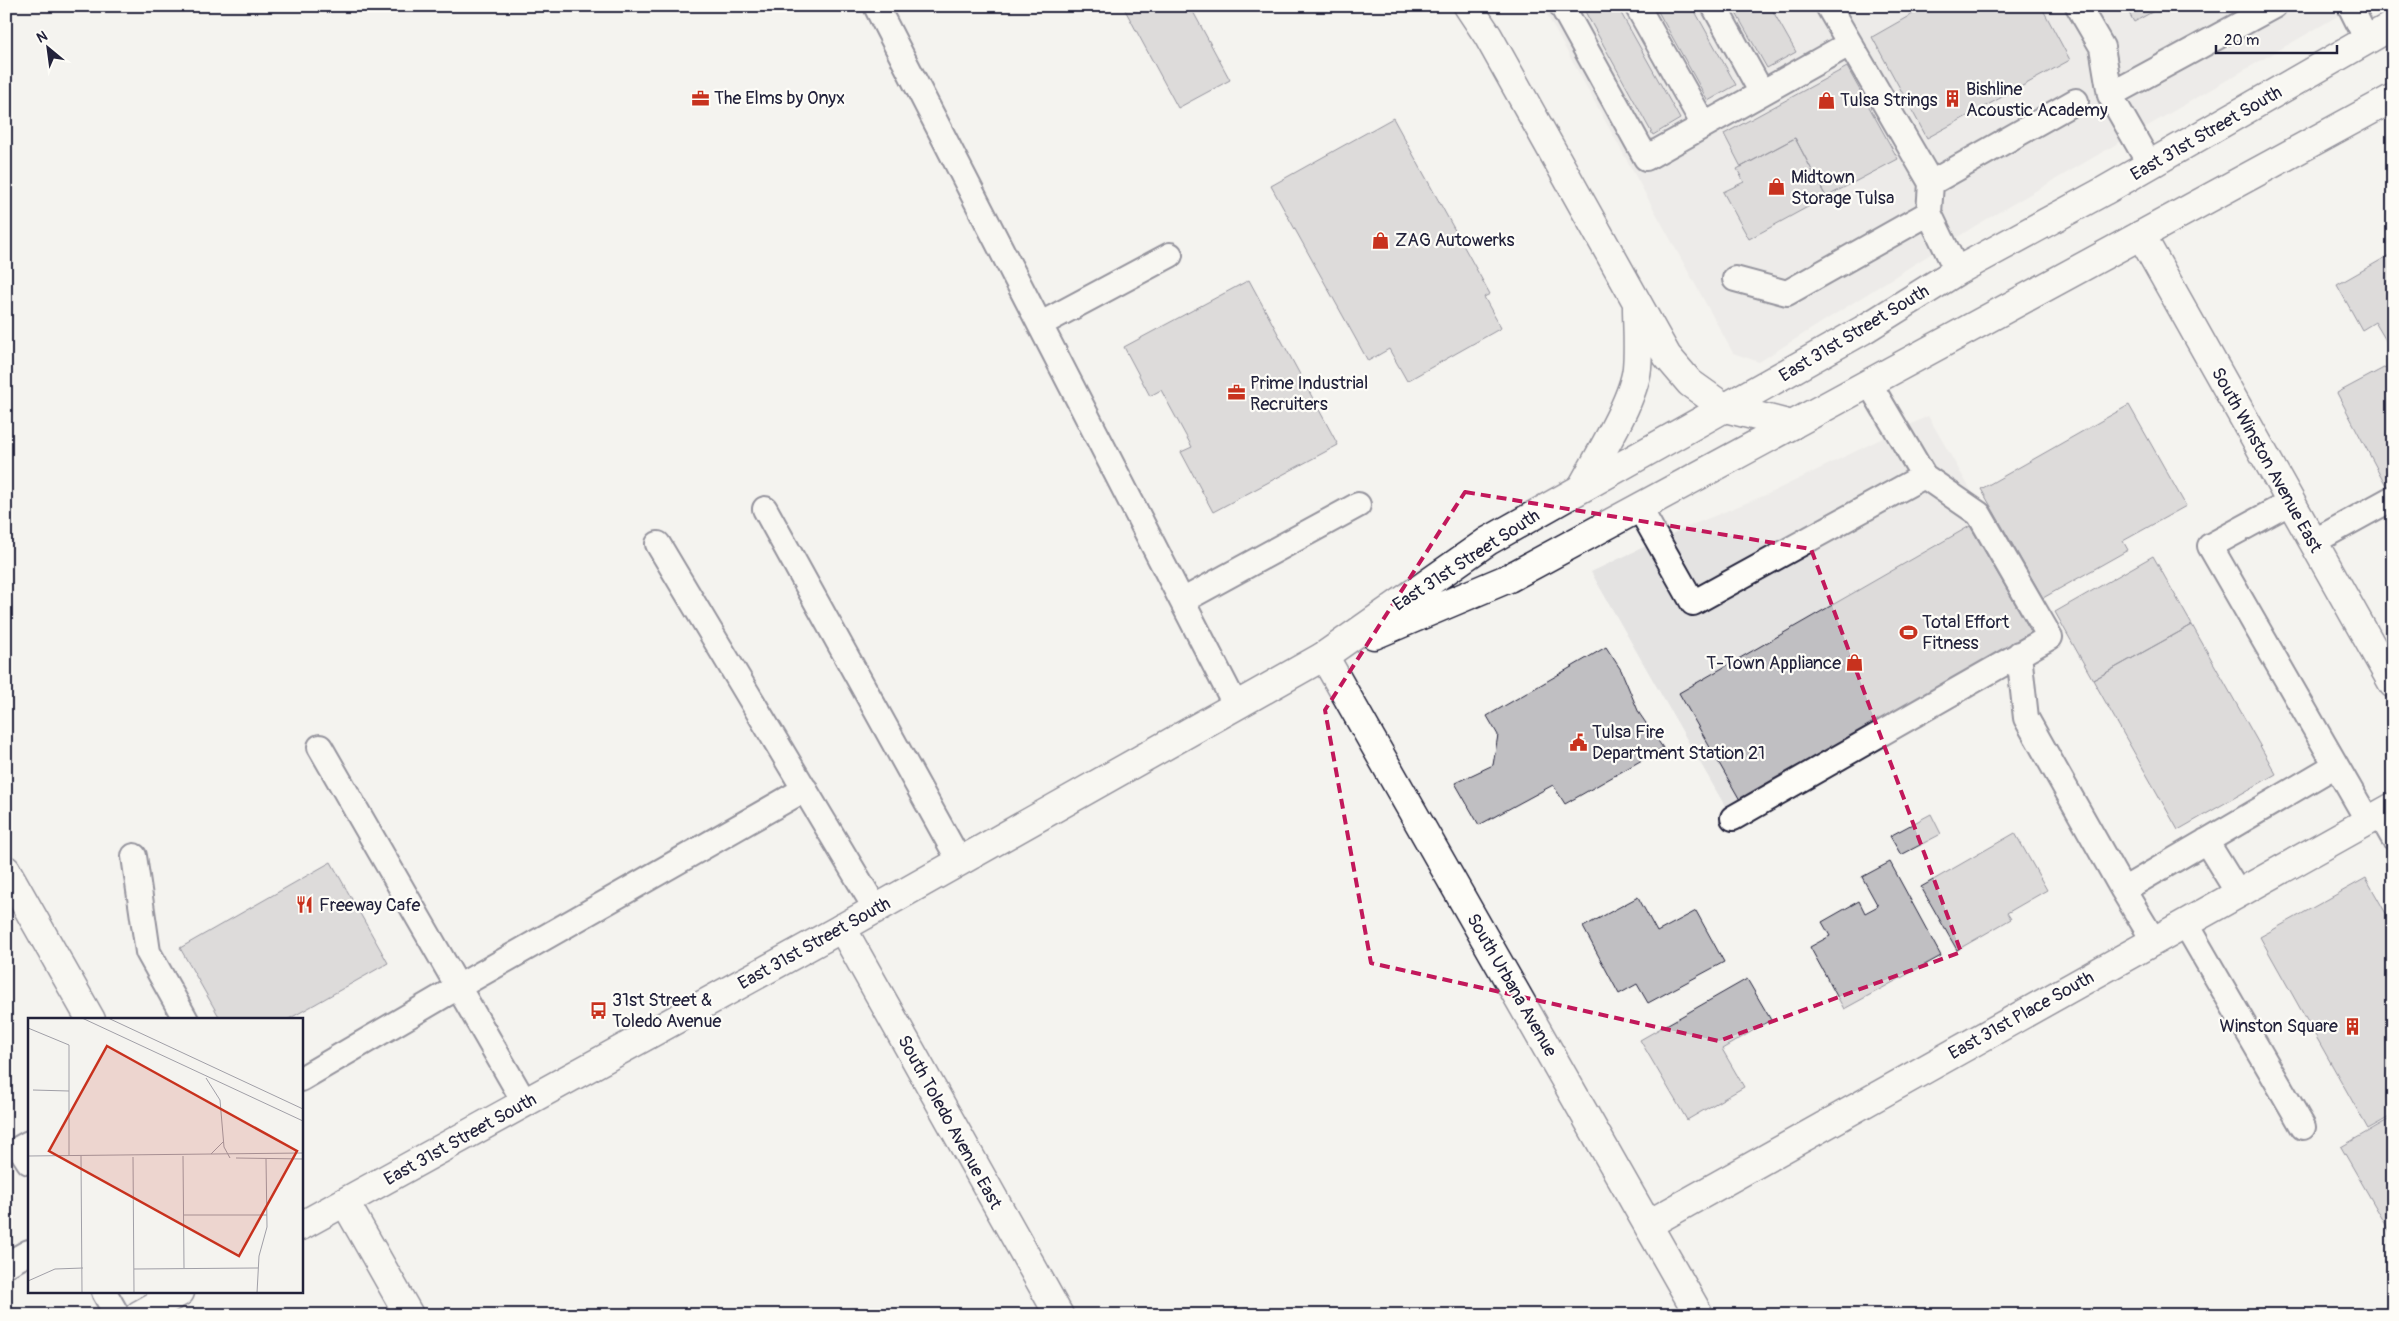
<svg xmlns="http://www.w3.org/2000/svg" width="2399" height="1321" font-family="Pangolin,sans-serif">
<style>
.built{fill:#e4e3e2}
.building{fill:#c0bfc2;stroke:#22223b}
.lines{fill:none;stroke-linecap:round;stroke-linejoin:round}
.lane-casing{stroke:#22223b;stroke-width:28}
.street-casing{stroke:#22223b;stroke-width:31}
.secondary-casing{stroke:#22223b;stroke-width:31}
.primary-casing{stroke:#22223b;stroke-width:31}
.highway-casing{stroke:#22223b;stroke-width:31}
.lane{stroke:#fdfcf7;stroke-width:24}
.street{stroke:#fdfcf7;stroke-width:28}
.secondary{stroke:#fdfcf7;stroke-width:28}
.primary{stroke:#fdfcf7;stroke-width:28}
.highway{stroke:#fdfcf7;stroke-width:28}
.marked{fill:none;stroke:#c2185b;stroke-width:4;stroke-dasharray:10 6;stroke-linejoin:round}
.labels{text-anchor:middle;stroke-width:4.5;stroke-linejoin:round;paint-order:stroke}
.poi-label{font-size:18px;fill:#22223b;stroke:#fdfcf7;text-anchor:start}
.street-label{font-size:18px;fill:#22223b;stroke:#fdfcf7}
.inset-road{fill:none;stroke:#a09fa7;stroke-width:1}
.view{fill:#c8321e;fill-opacity:0.15;stroke:#c8321e;stroke-width:2.5}
.inset-edge{fill:none;stroke:#22223b;stroke-width:2.5}
</style>
<rect width="100%" height="100%" fill="#f4f3ef"/>
<filter id="ink" filterUnits="userSpaceOnUse"><feTurbulence type="fractalNoise" baseFrequency=".02" numOctaves="2"/><feDisplacementMap in="SourceGraphic" scale="10" xChannelSelector="R" yChannelSelector="G"/><feConvolveMatrix kernelMatrix="1 2 1 2 8 2 1 2 1" color-interpolation-filters="sRGB"/></filter>
<g filter="url(#ink)">
<path class="built" d="M1542 6H2355L1975 226 1759 362 1733 353Z
M1928 416 2059 643 1737 827 1591 572 1680 530 1768 494Z"/>
<path class="building" d="M1127 6H1190L1230 80 1178 108 1124 8Z
M1582 6H1617L1680 119 1653 135Z
M1655 6H1692L1736 85 1708 101Z
M1732 6H1770L1796 52 1767 68Z
M1922 6H2041L2070 60 1927 138 1872 37 1923 8Z
M2125 6H2163L2134 22Z
M1847 67 1898 159 1826 197 1795 138 1741 167 1724 134Z
M1393 118 1490 294 1484 297 1501 328 1407 381 1389 349 1368 361 1271 186Z
M1795 138 1826 197 1749 239 1723 192 1744 182 1737 169Z
M2393 253V347L2391 349 2375 322 2362 330 2337 285Z
M1249 280 1338 445 1213 512 1181 452 1192 447 1161 390 1150 396 1124 347Z
M2393 363V491L2390 493 2337 393Z
M2129 405 2186 506 2123 541 2128 550 2043 598 1981 489Z
M1970 526 2032 633 1740 800 1679 693Z
M2153 556 2192 625 2093 680 2055 612Z
M2192 625 2276 774 2178 830 2093 680Z
M1606 647 1621 670 1639 713 1663 748 1565 804 1553 785 1479 825 1455 783 1493 765 1498 735 1487 716Z
M1931 814 1941 834 1901 855 1890 836Z
M2015 833 2047 890 2007 913 2011 919 1957 950 1921 887Z
M331 862 388 963 287 1020H221L180 948Z
M1890 862 1941 956 1844 1009 1810 947 1830 936 1822 922 1859 901 1865 913 1878 906 1862 877Z
M2366 878 2393 926V1115L2368 1129 2260 937Z
M1638 897 1657 932 1696 911 1724 962 1648 1003 1637 984 1619 994 1583 927Z
M1747 979 1771 1020 1722 1049 1744 1087 1687 1120 1640 1040Z
M2393 1117V1237L2341 1147Z"/>
<g class="lines">
<defs>
<path id="lane" d="M876 6 1236 706
M1562 6 1646 158 1849 44
M1637 6 1704 125
M1714 6 1762 93
M1828 6 1931 183 1929 213 1957 271
M2078 6 2102 47 2110 95 2150 165
M2350 6 2367 40
M2110 95 2274 6
M1931 183 2076 101
M1735 279 1787 293 1929 213
M1041 324 1170 255
M2291 502 2210 546 2368 821
M1639 507 1693 603 1924 476 1869 383
M765 509 960 862
M2313 542 2393 498
M658 544 876 909
M1182 601 1358 505
M2019 654 2026 718 2123 890 2154 941
M320 747 525 1103
M2380 814 2393 837
M1733 818 2050 637 1979 514 1924 476
M2206 841 2238 893
M134 856 148 952 186 1020
M2123 890 2336 765
M2185 923 2303 1127
M301 1079 458 987 805 789
M29 1143 20 1148 29 1162
M6 1265 29 1252
M104 1292 117 1315"/>
<path id="street" d="M2141 235 2393 684
M1324 656 1699 1315
M6 870 91 1020
M842 928 1059 1315
M345 1202 409 1315
M1649 1224 2393 807"/>
<path id="secondary" d="M1374 635 1509 578 1792 425
M301 1226 842 928 1324 656 1488 541 1863 330 1957 271 2104 191 2393 25
M139 1315 180 1292"/>
<path id="primary" d="M1792 425 2393 98"/>
<path id="highway" d="M1468 6 1488 36 1667 356 1690 383 1725 408 1792 425
M1582 487C1598 457 1634 400 1637 368 1639 347 1637 326 1637 306"/>
</defs>
<use href="#lane" class="lane-casing"/>
<use href="#street" class="street-casing"/>
<use href="#secondary" class="secondary-casing"/>
<use href="#primary" class="primary-casing"/>
<use href="#highway" class="highway-casing"/>
<use href="#lane" class="lane"/>
<use href="#street" class="street"/>
<use href="#secondary" class="secondary"/>
<use href="#primary" class="primary"/>
<use href="#highway" class="highway"/>
</g>
</g>
<path d="M0 0H2399V1321H0ZM1465 492 1811 549 1961 952 1719 1041 1371 963 1325 710Z" fill="#f4f3ef" fill-opacity=".55" fill-rule="evenodd"/>
<path class="marked" d="M1465 492 1811 549 1961 952 1719 1041 1371 963 1325 710Z"/>
<defs>
<symbol id="office-bare" viewBox="-9 -9 18 18"><path d="M-6-3h4V-5.5h4V-3h4V5H-6ZM-1-4.5V-3h2v-1.5ZM-6 0V1H6V0Z" fill="#c8321e" stroke="#fdfcf7" stroke-width="2.5" paint-order="stroke"/></symbol>
<symbol id="building-bare" viewBox="-9 -9 18 18"><path d="M-4-6H4V6H1V3H-1V6H-4ZM-2.5-4.3h1.7v1.8h-1.7ZM.8-4.3h1.7v1.8H.8ZM-2.5-1h1.7V.8h-1.7ZM.8-1h1.7V.8H.8Z" fill="#c8321e" stroke="#fdfcf7" stroke-width="2.5" paint-order="stroke"/></symbol>
<symbol id="shop-bare" viewBox="-9 -9 18 18"><path d="M-5-2.5h2.3a2.7 3.5 0 0 1 5.4 0H5L5.5 6h-11ZM-1.5-2.5h3a1.5 2.3 0 0 0-3 0Z" fill="#c8321e" stroke="#fdfcf7" stroke-width="2.5" paint-order="stroke"/></symbol>
<symbol id="stadium-bare" viewBox="-9 -9 18 18"><path d="M0-5a6.5 5 0 1 0 0 10a6.5 5 0 1 0 0-10ZM-3.5-1.8h7v3.6h-7Z" fill="#c8321e" stroke="#fdfcf7" stroke-width="2.5" paint-order="stroke"/></symbol>
<symbol id="civic-bare" viewBox="-9 -9 18 18"><path d="M-.6-6.5H3V-4.5H.6V-3L4-1V1h2V6H-6V1h2V-1L-.6-3ZM-1.2 2.5V6h2.4V2.5Z" fill="#c8321e" stroke="#fdfcf7" stroke-width="2.5" paint-order="stroke"/></symbol>
<symbol id="restaurant-bare" viewBox="-9 -9 18 18"><path d="M-5-6h1v4h1v-4h1v4h1v-4h1v5L-1.5 .5V6h-2V.5L-5-1ZM5-6V6H3V1.5H1.5Q1.5-4 5-6Z" fill="#c8321e" stroke="#fdfcf7" stroke-width="2.5" paint-order="stroke"/></symbol>
<symbol id="bus-bare" viewBox="-9 -9 18 18"><path d="M-5-6H5V4H4V6H2V4H-2V6H-4V4H-5ZM-3.5-4V0h7V-4ZM-3.5 1.2v1.5H-2V1.2ZM2 1.2v1.5H3.5V1.2Z" fill="#c8321e" stroke="#fdfcf7" stroke-width="2.5" paint-order="stroke"/></symbol>
</defs>
<g fill-rule="evenodd">
<use href="#office-bare" x="688" y="86" width="25" height="25"/>
<use href="#building-bare" x="1940" y="86" width="25" height="25"/>
<use href="#shop-bare" x="1814" y="88" width="25" height="25"/>
<use href="#shop-bare" x="1764" y="174" width="25" height="25"/>
<use href="#shop-bare" x="1368" y="228" width="25" height="25"/>
<use href="#office-bare" x="1224" y="380" width="25" height="25"/>
<use href="#stadium-bare" x="1896" y="620" width="25" height="25"/>
<use href="#shop-bare" x="1842" y="650" width="25" height="25"/>
<use href="#civic-bare" x="1566" y="730" width="25" height="25"/>
<use href="#restaurant-bare" x="292" y="892" width="25" height="25"/>
<use href="#bus-bare" x="586" y="998" width="25" height="25"/>
<use href="#building-bare" x="2340" y="1014" width="25" height="25"/>
</g>
<g class="labels">
<g class="poi-label">
<text x="1966" y="95">Bishline<tspan x="1966" dy="21">Acoustic Academy</tspan></text>
<text x="714" y="104">The Elms by Onyx</text>
<text x="1840" y="106">Tulsa Strings</text>
<text x="1791" y="183">Midtown<tspan x="1791" dy="21">Storage Tulsa</tspan></text>
<text x="1395" y="246">ZAG Autowerks</text>
<text x="1250" y="389">Prime Industrial<tspan x="1250" dy="21">Recruiters</tspan></text>
<text x="1922" y="628">Total Effort<tspan x="1922" dy="21">Fitness</tspan></text>
<text x="1841" y="669" text-anchor="end">T-Town Appliance</text>
<text x="1592" y="738">Tulsa Fire<tspan x="1592" dy="21">Department Station 21</tspan></text>
<text x="319" y="911">Freeway Cafe</text>
<text x="612" y="1006">31st Street &amp;<tspan x="612" dy="21">Toledo Avenue</tspan></text>
<text x="2338" y="1032" text-anchor="end">Winston Square</text>
</g>
<g class="street-label">
<text transform="translate(2206 133) rotate(-30)" y="6">East 31st Street South</text>
<text transform="translate(1854 333) rotate(-31)" y="6">East 31st Street South</text>
<text transform="translate(2267 460) rotate(61)" y="6">South Winston Avenue East</text>
<text transform="translate(1466 560) rotate(-33)" y="6">East 31st Street South</text>
<text transform="translate(814 943) rotate(-29)" y="6">East 31st Street South</text>
<text transform="translate(1512 985) rotate(60)" y="6">South Urbana Avenue</text>
<text transform="translate(2021 1015) rotate(-29)" y="6">East 31st Place South</text>
<text transform="translate(950 1122) rotate(61)" y="6">South Toledo Avenue East</text>
<text transform="translate(460 1139) rotate(-29)" y="6">East 31st Street South</text>
</g>
</g>
<g transform="translate(28 1018)">
<rect width="275" height="275" fill="#f4f3ef"/>
<path class="inset-road" d="M54 0 275 103M80 0 275 91M0 10 41 27V138M178 60 192 82 196 129 202 140M5 72 41 73M183 136 195 124M0 138 275 135M53 138 54 275M155 138 156 250M105 139 106 275M208 140 275 141M156 197H239M106 251 230 250M0 263 27 251 55 250M229 275 231 238 239 209 238 141"/>
<path class="view" d="M79 28 269 133 211 238 21 133Z"/>
<rect width="275" height="275" class="inset-edge"/>
</g>
<rect width="2399" height="1321" fill="none" stroke="#fdfcf7" stroke-width="25"/>
<rect x="12" y="12" width="2374" height="1296" fill="none" stroke="#22223b" stroke-width="2" filter="url(#ink)"/>
<g transform="translate(48 48) rotate(331)" stroke="#fdfcf7" stroke-width="4" paint-order="stroke">
<path d="M0-4L9 19L0 12L-9 19Z" fill="#22223b"/>
<text y="-8" font-size="14" font-weight="bold" text-anchor="middle" fill="#22223b">N</text>
</g>
<path d="M2216 45v8h121v-8" fill="none" stroke="#22223b" stroke-width="2.5"/>
<text x="2224" y="45" font-size="15" fill="#22223b" stroke="#fdfcf7" stroke-width="4" paint-order="stroke">20 m</text>
</svg>
